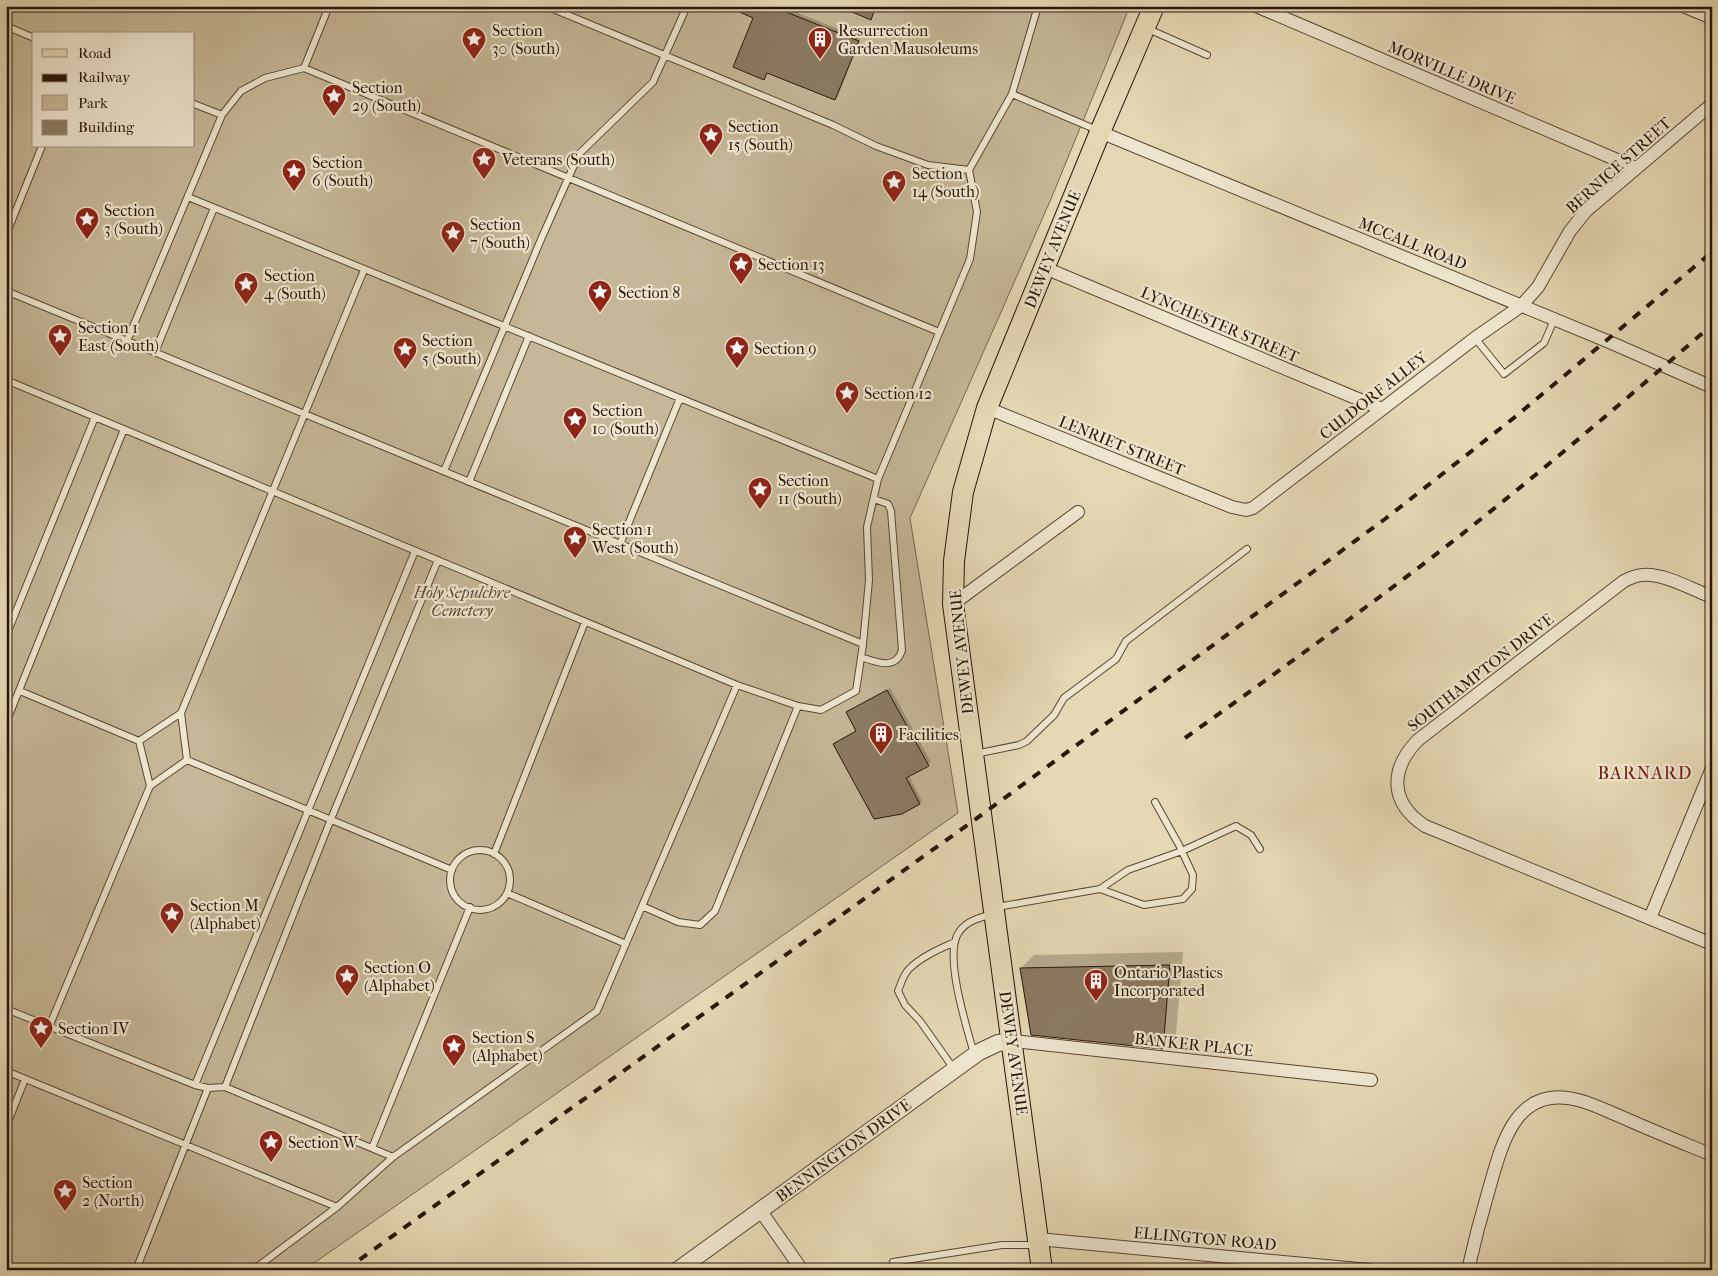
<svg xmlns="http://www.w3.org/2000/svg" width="1718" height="1276" font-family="'IM FELL French Canon',serif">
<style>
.green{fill:#c5b797;stroke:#776650;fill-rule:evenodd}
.shadow{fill:#0003}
.building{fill:#8b7a62;stroke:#29150a}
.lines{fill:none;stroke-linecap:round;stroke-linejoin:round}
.service-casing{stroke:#584634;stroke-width:8}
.minor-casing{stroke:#584634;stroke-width:14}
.tertiary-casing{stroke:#584634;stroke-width:18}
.primary-casing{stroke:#29150a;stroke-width:22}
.service{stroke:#eee6ce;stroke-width:6}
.minor{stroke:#eee6ce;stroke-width:12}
.tertiary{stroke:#eee6ce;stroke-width:16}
.primary{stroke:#e5d8b4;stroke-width:20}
.rail{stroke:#29150a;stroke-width:4;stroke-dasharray:9 9;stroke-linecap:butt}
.labels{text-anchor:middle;stroke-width:4.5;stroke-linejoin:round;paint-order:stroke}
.poi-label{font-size:16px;fill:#29150a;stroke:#eee6ce;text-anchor:start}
.street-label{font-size:16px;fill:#29150a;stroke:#eee6ce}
.park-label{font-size:16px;font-style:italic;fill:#584634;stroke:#eee6ce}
.neighbourhood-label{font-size:18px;letter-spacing:1px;fill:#7a1f14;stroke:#eee6ce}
</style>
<rect width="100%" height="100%" fill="#e5d8b4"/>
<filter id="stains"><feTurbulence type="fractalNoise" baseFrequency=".004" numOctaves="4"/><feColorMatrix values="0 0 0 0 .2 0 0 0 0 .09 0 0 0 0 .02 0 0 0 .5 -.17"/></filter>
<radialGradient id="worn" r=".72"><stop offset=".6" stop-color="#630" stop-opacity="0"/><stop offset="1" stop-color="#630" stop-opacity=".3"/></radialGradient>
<path class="green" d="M6 6H1130L1051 199 910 518 958 813 304 1270H6ZM34 34H194V146H34Z"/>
<path class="shadow" d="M744 6H780L861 38 838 96 835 99 768 72 764 78 755 17Z
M890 688 931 762 909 776 922 801 919 803 834 744 857 730 848 712Z
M1183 952 1176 1034 1162 1048 1021 968 1034 955Z"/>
<path class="building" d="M726 6H771L859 41 835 100 767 73 764 80 733 67 753 18Z
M838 6H876L871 20Z
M887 690 929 766 906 778 920 804 902 814 874 819 833 744 856 731 846 712Z
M1170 965 1163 1049 1031 1035 1020 968Z"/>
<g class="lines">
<defs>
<path id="service" d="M546 6 833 125 876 146 928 165 969 170
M6 26 34 38
M1146 28 1207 55
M304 68 329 6
M1012 94 1038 6
M194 104 222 115
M188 197 878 479
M6 235 42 146
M6 291 863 644
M1475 338 1504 374 1544 343 1554 320
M127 341 222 115 241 91 265 78 304 68 939 332
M155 352 214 208
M6 380 737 685 798 706 821 710 856 691 863 644 869 580 867 527 878 479 970 259 977 212 969 170 1012 94 1097 130
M444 471 542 237 579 154 653 82 687 6
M469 482 529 336
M620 544 680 398
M6 636 95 417
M861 657C876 662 896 671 902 650L891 511 888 504 874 499
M20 691 139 741
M181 713 364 270
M181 713 187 760 150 786 139 741Z
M6 723 124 429
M975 754 1019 745 1027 741 1054 715 1064 698 1116 659 1126 641 1247 549
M187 760 452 870
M450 880a30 30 0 1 1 60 0a30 30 0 1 1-60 0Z
M494 854 585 622
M1100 889 1128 870 1182 851 1236 826 1251 835 1260 849
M507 893 626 944
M642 906 678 922 700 925 715 911 798 706
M997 907 1100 889 1144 905 1183 899 1192 889 1193 875 1179 845 1155 802
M6 1009 195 1085 208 1088 225 1087 393 1157
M49 1027 150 786
M974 1054C967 1028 943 954 959 932 966 921 981 917 993 914
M954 1069 920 1021 905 1005 898 991C901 984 903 975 909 969 921 957 939 949 955 942
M6 1071 337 1207
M195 1085 415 551
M225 1087 331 819 438 560
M6 1127 25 1079
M372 1148 470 907
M893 1262 1002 1245H1035
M136 1270 208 1088
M253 1270 337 1207 393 1157 597 1011 737 685"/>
<path id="minor" d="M1256 6 1636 168
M1683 6 1712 18
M1100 132 1607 341 1712 387
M1045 268 1382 409
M987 408 1232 507 1246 510 1253 508 1475 338 1521 306 1538 287 1570 231 1586 211 1712 104
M1712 597C1693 590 1664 573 1643 575 1637 575 1630 578 1624 581L1418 740C1389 770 1390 803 1425 826L1712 944
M953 604 1078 512
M1650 918 1712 768
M1013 1041 1371 1080
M760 1210 802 1270
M1038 1239 1369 1270
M1468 1270C1474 1243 1481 1216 1489 1189 1502 1143 1516 1084 1578 1100 1594 1104 1609 1112 1624 1118 1653 1131 1683 1143 1712 1155"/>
<path id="tertiary" d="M678 1270 979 1052 998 1043 1013 1041"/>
<path id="primary" d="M1042 1270 953 604 954 561 963 492 987 408 1100 132 1154 6"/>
</defs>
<use href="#service" class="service-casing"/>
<use href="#minor" class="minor-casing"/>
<use href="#tertiary" class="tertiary-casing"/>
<use href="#primary" class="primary-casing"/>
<use href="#service" class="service"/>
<use href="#minor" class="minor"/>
<use href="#tertiary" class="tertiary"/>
<use href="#primary" class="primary"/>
<path class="rail" d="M1185 738C1266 680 1347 622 1426 562 1524 487 1618 406 1712 325
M345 1270 980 816 1385 519 1515 417 1712 252"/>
</g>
<defs>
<symbol id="sight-pin" viewBox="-11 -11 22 30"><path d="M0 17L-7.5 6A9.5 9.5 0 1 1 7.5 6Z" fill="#8f2418" stroke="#eee6ce"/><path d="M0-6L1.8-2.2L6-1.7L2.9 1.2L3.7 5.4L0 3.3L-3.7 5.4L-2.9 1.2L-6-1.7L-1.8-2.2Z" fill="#fff"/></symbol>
<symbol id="building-pin" viewBox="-11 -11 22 30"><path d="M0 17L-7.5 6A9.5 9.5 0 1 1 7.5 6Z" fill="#8f2418" stroke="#eee6ce"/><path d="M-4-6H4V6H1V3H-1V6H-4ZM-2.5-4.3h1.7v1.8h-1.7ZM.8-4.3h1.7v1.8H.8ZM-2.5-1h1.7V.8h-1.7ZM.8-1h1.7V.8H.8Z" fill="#fff"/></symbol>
</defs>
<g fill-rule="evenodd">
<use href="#sight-pin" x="460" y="25" width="28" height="38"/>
<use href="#building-pin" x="806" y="25" width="28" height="38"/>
<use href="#sight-pin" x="320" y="82" width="28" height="38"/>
<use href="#sight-pin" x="697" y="121" width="28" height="38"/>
<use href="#sight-pin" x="470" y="145" width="28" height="38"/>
<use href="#sight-pin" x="280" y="157" width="28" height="38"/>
<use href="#sight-pin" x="880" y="168" width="28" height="38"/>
<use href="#sight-pin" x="73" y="205" width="28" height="38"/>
<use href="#sight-pin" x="439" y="219" width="28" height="38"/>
<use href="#sight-pin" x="727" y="250" width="28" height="38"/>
<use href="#sight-pin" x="232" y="270" width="28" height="38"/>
<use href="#sight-pin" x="586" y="278" width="28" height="38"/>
<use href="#sight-pin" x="46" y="322" width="28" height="38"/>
<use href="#sight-pin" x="723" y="334" width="28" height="38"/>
<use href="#sight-pin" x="391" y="335" width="28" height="38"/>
<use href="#sight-pin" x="833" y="379" width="28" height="38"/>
<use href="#sight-pin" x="561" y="405" width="28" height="38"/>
<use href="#sight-pin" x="746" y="475" width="28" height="38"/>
<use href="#sight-pin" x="561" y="524" width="28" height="38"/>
<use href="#building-pin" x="867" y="720" width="28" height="38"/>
<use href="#sight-pin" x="158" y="900" width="28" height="38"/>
<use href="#sight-pin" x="333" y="962" width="28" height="38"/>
<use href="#building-pin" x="1082" y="967" width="28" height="38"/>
<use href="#sight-pin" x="27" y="1014" width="28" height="38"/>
<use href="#sight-pin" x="440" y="1032" width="28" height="38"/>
<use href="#sight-pin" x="257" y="1128" width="28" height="38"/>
<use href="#sight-pin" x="51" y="1177" width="28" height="38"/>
</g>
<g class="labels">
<g class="poi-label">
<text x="492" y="36">Section<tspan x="492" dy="18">30 (South)</tspan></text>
<text x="838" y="36">Resurrection<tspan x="838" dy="18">Garden Mausoleums</tspan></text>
<text x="352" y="93">Section<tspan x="352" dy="18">29 (South)</tspan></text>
<text x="728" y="132">Section<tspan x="728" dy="18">15 (South)</tspan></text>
<text x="502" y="165">Veterans (South)</text>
<text x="312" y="168">Section<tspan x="312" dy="18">6 (South)</tspan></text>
<text x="912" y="179">Section<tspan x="912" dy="18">14 (South)</tspan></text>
<text x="104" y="216">Section<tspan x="104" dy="18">3 (South)</tspan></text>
<text x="470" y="230">Section<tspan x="470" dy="18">7 (South)</tspan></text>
<text x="758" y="270">Section 13</text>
<text x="264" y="281">Section<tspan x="264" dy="18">4 (South)</tspan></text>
<text x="618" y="298">Section 8</text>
<text x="78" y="333">Section 1<tspan x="78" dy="18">East (South)</tspan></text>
<text x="422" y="346">Section<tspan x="422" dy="18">5 (South)</tspan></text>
<text x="754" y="354">Section 9</text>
<text x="864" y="399">Section 12</text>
<text x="592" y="416">Section<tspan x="592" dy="18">10 (South)</tspan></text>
<text x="778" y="486">Section<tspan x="778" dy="18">11 (South)</tspan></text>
<text x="592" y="535">Section 1<tspan x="592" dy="18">West (South)</tspan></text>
<text x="898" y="740">Facilities</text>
<text x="190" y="911">Section M<tspan x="190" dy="18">(Alphabet)</tspan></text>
<text x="364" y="973">Section O<tspan x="364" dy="18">(Alphabet)</tspan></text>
<text x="1114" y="978">Ontario Plastics<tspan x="1114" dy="18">Incorporated</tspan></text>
<text x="58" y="1034">Section IV</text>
<text x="472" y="1043">Section S<tspan x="472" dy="18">(Alphabet)</tspan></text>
<text x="288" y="1148">Section W</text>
<text x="82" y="1188">Section<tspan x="82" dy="18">2 (North)</tspan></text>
</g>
<g class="street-label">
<text transform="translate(1452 72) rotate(23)" y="6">MORVILLE DRIVE</text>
<text transform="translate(1618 165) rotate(-42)" y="6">BERNICE STREET</text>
<text transform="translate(1413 243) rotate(22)" y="6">MCCALL ROAD</text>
<text transform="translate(1052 249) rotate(-68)" y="6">DEWEY AVENUE</text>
<text transform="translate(1220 324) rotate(23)" y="6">LYNCHESTER STREET</text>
<text transform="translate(1373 395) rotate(-38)" y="6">CULDORF ALLEY</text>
<text transform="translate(1122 445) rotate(22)" y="6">LENRIET STREET</text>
<text transform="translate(961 652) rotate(-96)" y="6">DEWEY AVENUE</text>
<text transform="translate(1480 672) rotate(-38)" y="6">SOUTHAMPTON DRIVE</text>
<text transform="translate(1194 1044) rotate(6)" y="6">BANKER PLACE</text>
<text transform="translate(1014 1053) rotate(82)" y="6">DEWEY AVENUE</text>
<text transform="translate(843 1150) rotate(-36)" y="6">BENNINGTON DRIVE</text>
<text transform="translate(1205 1238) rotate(5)" y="6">ELLINGTON ROAD</text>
</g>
<g class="park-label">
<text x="462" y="598">Holy Sepulchre<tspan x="462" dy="18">Cemetery</tspan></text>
</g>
<g class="neighbourhood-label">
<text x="1645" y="779">BARNARD</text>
</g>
</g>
<rect width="1718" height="1276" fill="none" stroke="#e5d8b4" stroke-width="25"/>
<rect x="8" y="8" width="1703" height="1261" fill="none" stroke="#29150a" stroke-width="2.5"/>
<rect x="12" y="12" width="1693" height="1251" fill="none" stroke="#29150a"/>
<rect x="32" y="32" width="162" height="115" fill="#eee6ce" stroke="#9f9280"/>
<rect x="42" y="49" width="25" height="8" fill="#e5d8b4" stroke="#9f9280"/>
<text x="78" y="58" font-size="15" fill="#29150a">Road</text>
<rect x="42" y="74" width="25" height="8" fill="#29150a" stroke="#9f9280"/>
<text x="78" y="82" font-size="15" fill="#29150a">Railway</text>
<rect x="42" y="95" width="25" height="15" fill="#c5b797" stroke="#9f9280"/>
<text x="78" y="108" font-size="15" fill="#29150a">Park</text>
<rect x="42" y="120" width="25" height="15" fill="#8b7a62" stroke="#9f9280"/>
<text x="78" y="132" font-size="15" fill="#29150a">Building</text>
<rect width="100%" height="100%" filter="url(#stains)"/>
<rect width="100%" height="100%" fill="url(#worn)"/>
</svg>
